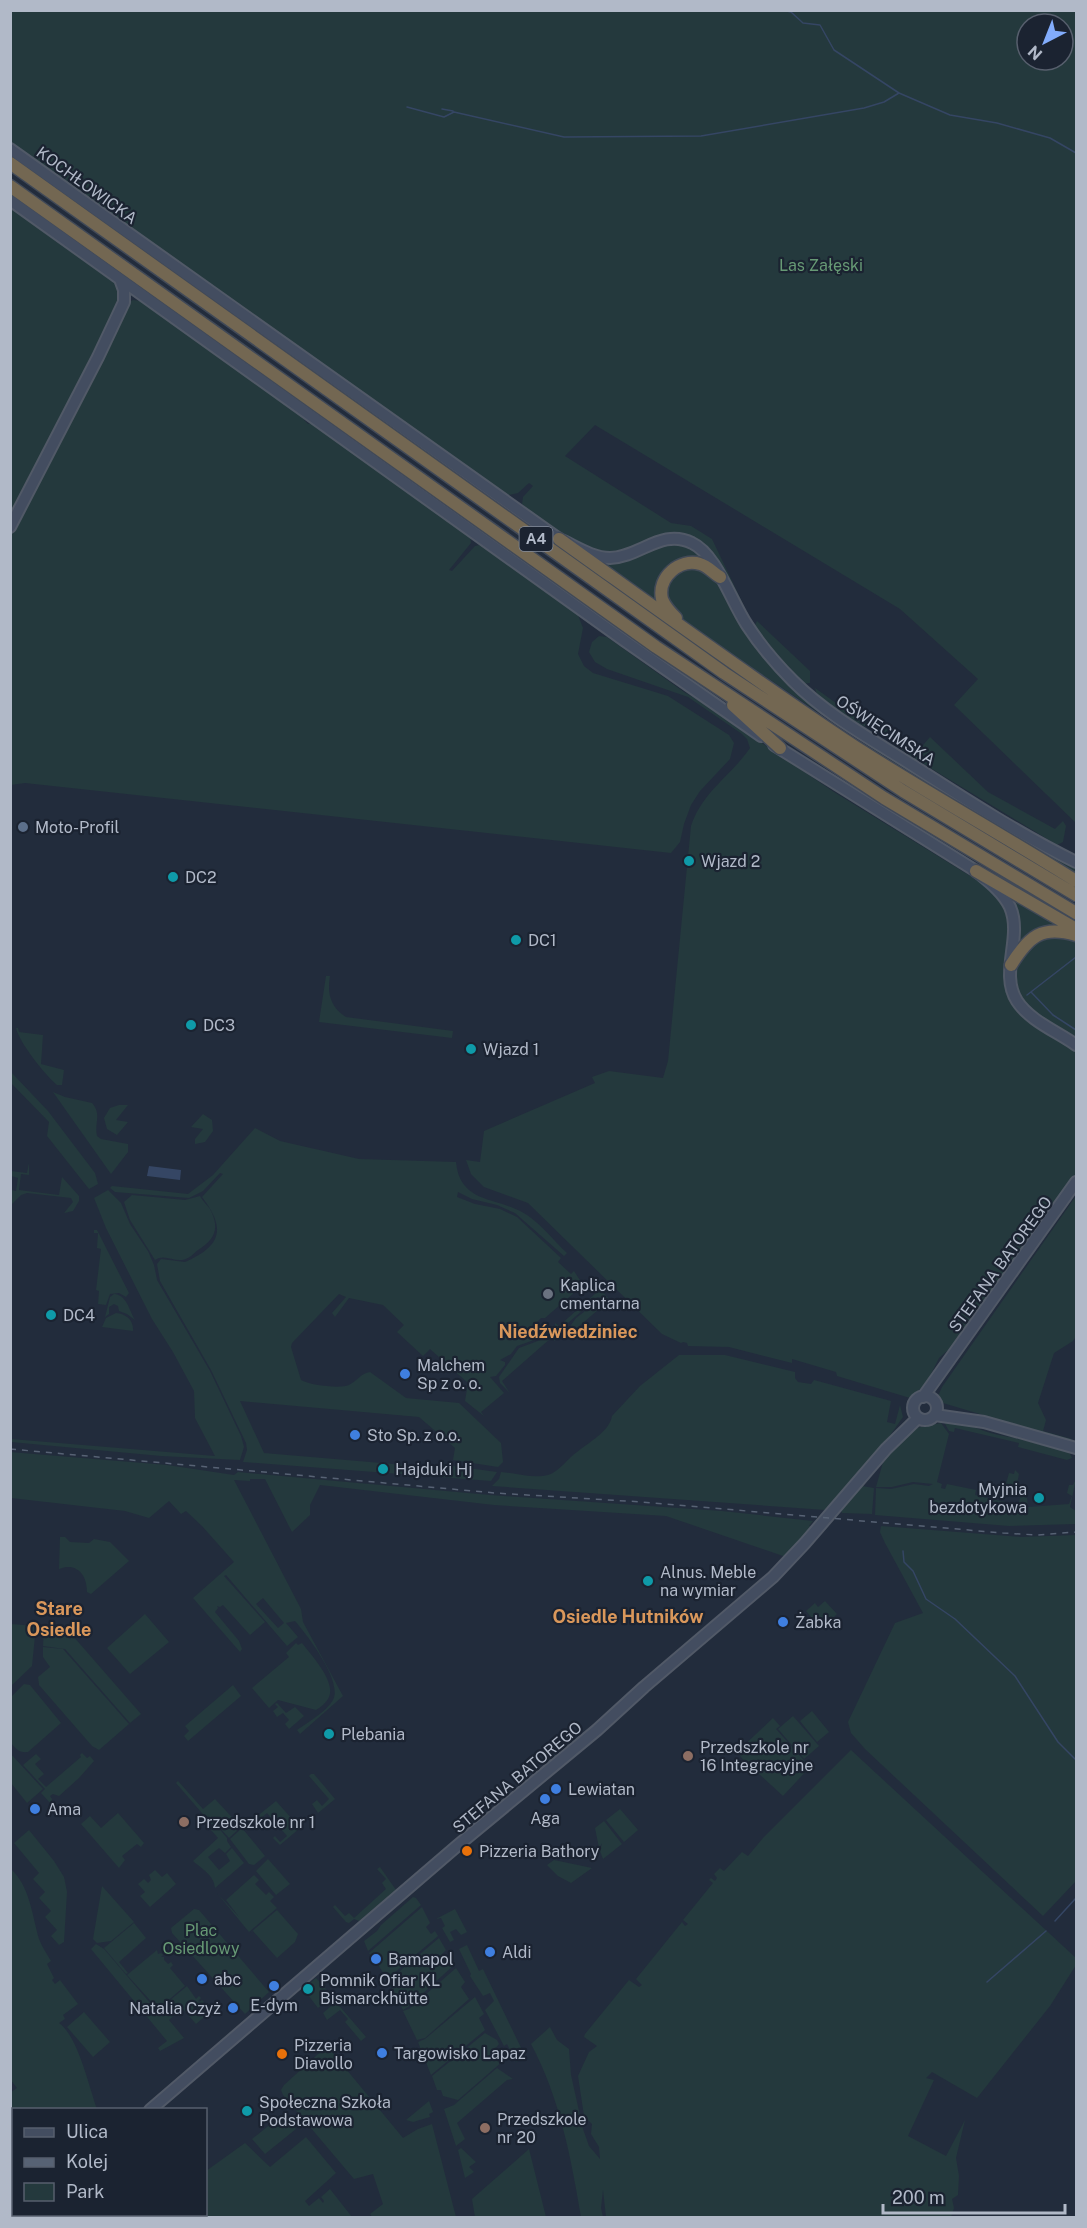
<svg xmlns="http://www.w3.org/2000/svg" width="1087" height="2228" font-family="'Public Sans',sans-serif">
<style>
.green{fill:#24393d;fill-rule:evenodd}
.water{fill:#354664}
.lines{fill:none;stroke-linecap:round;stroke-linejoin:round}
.stream{stroke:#354664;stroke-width:1.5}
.secondary-casing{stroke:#515967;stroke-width:14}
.highway-casing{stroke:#414957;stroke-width:15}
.secondary{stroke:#434d60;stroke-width:10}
.highway{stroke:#736752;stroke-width:12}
.rail{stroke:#576274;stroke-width:1.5;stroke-dasharray:6 6;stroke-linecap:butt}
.service-dot{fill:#5c6f8a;stroke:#1b2331;stroke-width:2}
.culture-dot{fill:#0f9aa8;stroke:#1b2331;stroke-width:2}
.worship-dot{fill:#6b7280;stroke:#1b2331;stroke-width:2}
.shop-dot{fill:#3f7fe0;stroke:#1b2331;stroke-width:2}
.education-dot{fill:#8d6e63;stroke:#1b2331;stroke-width:2}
.food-dot{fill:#e8710a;stroke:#1b2331;stroke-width:2}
.labels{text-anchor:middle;stroke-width:4.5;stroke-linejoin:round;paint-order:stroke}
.shield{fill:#1b2331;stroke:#848c9b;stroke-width:1.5}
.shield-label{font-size:15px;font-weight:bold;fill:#b1b9c8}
.street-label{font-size:16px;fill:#b1b9c8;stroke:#1b2331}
.park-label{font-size:16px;fill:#679a75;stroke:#1b2331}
.poi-label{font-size:16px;fill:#b1b9c8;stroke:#1b2331;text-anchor:start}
.neighbourhood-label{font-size:18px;font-weight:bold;fill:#d9975b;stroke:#1b2331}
</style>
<rect width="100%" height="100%" fill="#222c3c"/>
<path class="green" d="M11 11H1076V823L954 705 978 679 900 609 595 425 565 456 671 523 691 526 712 539 754 627 757 621 810 671V683L802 684C786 670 769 650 756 632 741 611 720 549 697 541 655 525 645 551 609 553 589 555 537 518 522 504L523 497 533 486 529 483 518 493 509 495 452 458 11 145ZM1027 24H1063V60H1027Z
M11 205 53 239 118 285 122 293 101 344 11 520Z
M133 300 141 301C194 341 250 376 304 415V420L308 424 312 423 470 535 471 543 449 570 452 571 475 546 485 544 526 578 578 615 583 628 578 654 584 666 593 673 668 696 729 735 734 743 730 759 700 791 691 805 684 824 680 842 671 853 25 783 11 785V535L107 348 127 303Z
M660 543H685L711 563H675L659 604 598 561Z
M689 566 711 574 748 634 792 686 1076 866V876L876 751 688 625 675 614 667 602V582L671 576Z
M599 636 607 637 684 692 718 711 753 737 834 792 993 890 1006 909 1009 927 1005 974 1009 994 1076 1050V1173L954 1345 939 1358 926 1384 910 1398 837 1376 836 1372 792 1359V1363L729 1347 688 1346 687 1343 683 1342 681 1343 662 1334 528 1203 484 1187 471 1174 466 1160 480 1162 484 1131 595 1083 592 1077 609 1071 663 1078 668 1061 691 826C703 791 730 777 750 748L747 739 742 734 688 697 607 669 595 662 589 652 592 642Z
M815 688 854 716 867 715 918 751 930 737 988 792 1055 829 1063 821 1066 826 1063 842 1057 845 909 755 886 737 856 722 817 695Z
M1006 893 1066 928 1015 951Z
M1050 936 1076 939V1038L1034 1012 1019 994 1016 983 1017 964 1033 943Z
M326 976H330C327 993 330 1007 346 1017L453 1031 452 1038 319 1022Z
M16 1028H18L19 1032 43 1035 41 1064 64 1070 62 1085H57C45 1075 19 1042 16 1028Z
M11 1072 48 1111 95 1173 98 1184 89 1189 47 1136 49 1122 11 1083Z
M53 1092 65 1097 92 1103C102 1114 94 1124 97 1136L101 1139 128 1144V1152L111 1174Z
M119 1105H128L116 1120 128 1122 117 1135 107 1129 104 1118 110 1108Z
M203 1114 212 1120 213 1131 205 1142 195 1144V1139L203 1129 191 1127Z
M255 1128 280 1141 359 1159 456 1162C460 1203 495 1197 522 1212 539 1221 553 1240 567 1253L564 1256 515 1213 497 1205 472 1199 458 1192 457 1197 475 1204 500 1209 517 1217 561 1258 558 1262 571 1274 574 1271 583 1285 545 1318H541L537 1322 539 1325 530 1333 537 1339 517 1346 511 1354 500 1360 505 1362V1365L496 1376 490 1377 504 1393 481 1412 484 1416 465 1401 468 1383 430 1349 423 1356 397 1332 404 1325 383 1305 349 1298 335 1317 332 1313 346 1297 339 1294 292 1343 291 1347 301 1380C309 1385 340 1389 349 1385 357 1381 361 1373 370 1372L406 1398 459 1403 501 1443 503 1462 498 1467 453 1460 455 1448 419 1417 240 1401 264 1453 452 1469 453 1466 497 1472 491 1481 243 1462 247 1450 246 1443 211 1370 160 1281 157 1264 161 1259 185 1262C222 1246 226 1228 202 1197L223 1174 220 1173 203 1191 189 1198 115 1192 110 1188 112 1186 188 1194 213 1175Z
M29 1163V1175L21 1174 19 1190 59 1195 62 1177 79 1196V1201L73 1211 64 1213 73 1202 71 1198 27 1193 21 1195 11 1205V1190L16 1191 18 1178 11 1176V1171L27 1173Z
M108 1190 121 1203 130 1224 148 1251 154 1265 157 1280 210 1371 241 1436 244 1447 240 1460 161 1456 11 1442V1439L215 1456 195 1418 194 1391 173 1352 152 1319 106 1228 94 1198Z
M132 1195 185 1200 200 1196C202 1201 208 1205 211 1211 220 1229 214 1240 198 1250 193 1254 189 1259 182 1260 172 1261 164 1254 155 1260L130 1220 124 1202Z
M1076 1196V1336L1073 1341 1054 1353 1038 1403 1046 1420 1043 1431 1072 1439 1069 1441 943 1403 938 1396 942 1387Z
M94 1230H97L129 1293 126 1297 119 1293 110 1294 106 1305 98 1304 99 1291 96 1290 101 1249 97 1248 98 1233H94Z
M596 1289H600L610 1300 598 1297 561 1329 555 1330V1323L559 1326 596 1293 594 1291Z
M114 1294C127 1295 129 1310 135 1320L127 1314 119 1311 118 1306 114 1304 109 1307V1314L105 1317 110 1297Z
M597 1302H607L568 1336 571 1339H564L560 1333 566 1332 576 1318Z
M116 1313C126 1314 134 1320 133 1331L102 1327 106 1318Z
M554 1335 555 1341 551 1338 502 1381 509 1392 500 1383 499 1377 519 1348Z
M679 1355H725L795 1372V1378L798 1382 811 1384 814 1380 891 1401 887 1422 895 1424 900 1405 903 1417 884 1444 825 1510 492 1486 499 1479 501 1472C515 1473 534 1479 548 1475 560 1471 567 1459 577 1452 588 1443 610 1431 612 1416L640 1386Z
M948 1420C968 1423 984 1433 1004 1436 1026 1440 1047 1446 1069 1452L1072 1458 1067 1460 1018 1447 1019 1443 955 1428 954 1432 949 1431 944 1422Z
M941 1423 949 1434 937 1482 942 1484 941 1488 945 1489 947 1484 976 1490 975 1495 1018 1505 1021 1495 1027 1498 1028 1507 1069 1504 1072 1496 1067 1493 1069 1485H1073L1076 1479 1070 1507 1076 1511V1524L1009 1526 875 1515 876 1488 891 1489 914 1484 929 1486 933 1484 913 1482 892 1487H876L883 1462 911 1429Z
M10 1452 167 1465 234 1475 238 1472 248 1473 490 1495 722 1511 813 1521 809 1526H811L786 1557 666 1516 494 1505 320 1485 310 1505V1515L292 1532 265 1479H250V1481L234 1480 301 1609 303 1622 343 1696 300 1734 297 1730C308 1722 326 1712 333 1700 343 1681 307 1635 295 1621L286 1623 298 1637 287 1646 226 1575 224 1576 265 1622 250 1635 223 1605 220 1607 217 1606 218 1608 215 1612 239 1641 242 1649 240 1652 193 1598 234 1562 202 1526 186 1511 181 1514 169 1501 149 1518 125 1511 11 1498ZM263 1598 284 1623 278 1628 256 1604Z
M1015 1470 1019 1474C1017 1484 1016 1494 1003 1494L1009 1473 1014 1474Z
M862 1486 874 1488 872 1514 842 1513 841 1510Z
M881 1526 1021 1537 1076 1535V1881L1043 1916 865 1749 851 1733 848 1722 895 1623 923 1613 885 1543 880 1532Z
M60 1537H65L70 1542 89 1543 94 1539 110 1542 129 1561 91 1594 87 1592C87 1574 76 1562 59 1569Z
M825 1601 837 1614 821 1629 806 1611 815 1603 818 1607Z
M145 1614 169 1642 130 1674 107 1648Z
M11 1624 36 1626 32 1666 11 1686Z
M44 1627 62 1630 73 1636 141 1714 130 1723 65 1649 43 1646Z
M296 1643 298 1645 302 1643C311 1655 336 1681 329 1697 327 1702 321 1707 316 1710L278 1700 269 1708 252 1688 289 1657 286 1653Z
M43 1647 63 1649 129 1724 99 1750 92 1746 39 1685 38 1677 50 1667 43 1657Z
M24 1684 30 1685 61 1723 28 1752C19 1753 16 1749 11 1743L10 1698Z
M233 1685 241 1696 188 1741 184 1736 189 1731 185 1726Z
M277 1703 286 1713 295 1707 304 1716 289 1729 285 1724 289 1720 283 1713 277 1717 273 1711 278 1707 275 1704Z
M812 1711 829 1732 817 1742 800 1721Z
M793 1716 819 1746 804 1759 778 1729Z
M773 1718 780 1726 776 1729 810 1767 783 1796 758 1773 753 1772 737 1752Z
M851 1750 1076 1958V1965L1050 2006 977 2098 932 2072 926 2078 934 2080 908 2136 946 2156 965 2120 956 2158 959 2176 958 2195 952 2199 954 2208 951 2217H606L603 2190 601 2208 603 2217H581C571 2158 560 2098 531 2044L550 2027 557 2040 569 2049 571 2075 583 2129 589 2146 600 2159 599 2147 591 2134 592 2124 584 2116 578 2076 589 2052 597 2046 584 2037 585 2034 629 1980 639 1987 642 1985 636 1979 682 1922 685 1926 688 1924 683 1920 713 1883 709 1880 711 1878 715 1881 717 1878 714 1874 720 1868 724 1871 742 1852 748 1856 763 1838Z
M10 1753 43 1789 27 1803 11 1783Z
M82 1753 87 1758 90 1756 94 1761 79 1778 59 1796 53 1794 50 1796 52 1799 51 1804 41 1793 45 1789 23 1765 36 1754 41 1759 35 1764 44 1774 38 1779 46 1787 81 1757 80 1755Z
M311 1774H314L335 1799 318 1813 312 1804 317 1800 322 1806 329 1799 309 1776Z
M178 1781 203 1809 215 1799 241 1827 229 1838 207 1814 227 1838V1841L231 1847 225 1853 219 1848 208 1857 219 1870 230 1861 226 1854 232 1848 244 1863 215 1888C214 1875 202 1869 193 1861L218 1838 211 1830 214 1827 176 1783Z
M276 1801 300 1828 280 1845 273 1838 275 1836 280 1842 287 1836 267 1813 260 1819 264 1824 262 1826 255 1818Z
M620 1809 638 1830 624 1842 606 1820Z
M118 1813 144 1843 141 1847 137 1844 122 1856 125 1860 119 1868 81 1824 90 1816 101 1828Z
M604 1821 622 1844 603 1859 600 1851 602 1843 599 1848 595 1828Z
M242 1828 265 1856 254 1865 249 1864 230 1839Z
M29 1830 54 1861 64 1877 67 1892 64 1942 59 1945 51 1936 57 1930 45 1917 51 1911 39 1898 45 1892 33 1879 39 1873 14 1843Z
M268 1859 290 1884 276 1895 256 1871Z
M554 1860 592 1868 571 1883 558 1876 547 1865Z
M380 1867 396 1890 359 1921 354 1919 349 1923 346 1922 333 1907 335 1905 345 1916 349 1913 354 1918 386 1889 382 1883 386 1879 377 1869Z
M10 1868C30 1886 32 1915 39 1939 42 1947 47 1954 51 1961L47 1964 54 1978 52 1980 55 1984 60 1980 78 2004 63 2015 65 2019 59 2023C78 2036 89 2087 97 2109L14 2110 13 2111 11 2108V2092L17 2088 10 2079Z
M155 1870 162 1877 167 1873 176 1884 150 1907 140 1896 145 1892 138 1884 144 1879 148 1883 151 1880 149 1875Z
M254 1875 259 1880 255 1884 266 1895 269 1892 274 1897 270 1901 277 1908 249 1932 217 1893 239 1917 226 1900Z
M102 1886 134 1922 111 1941 97 1943 93 1939Z
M413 1897 416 1898 421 1905 368 1951 364 1941 377 1931 381 1925Z
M422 1907 430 1923 426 1927 431 1934 435 1931 438 1936 387 1979 377 1963 380 1960 376 1956 373 1959 369 1953Z
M194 1909 199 1910 269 1992 245 2014 172 1933 171 1928Z
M455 1909 467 1932 461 1935 456 1929 450 1932 454 1940 450 1942 442 1928 445 1926 441 1918 436 1919Z
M277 1910 298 1934 295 1942 277 1958 253 1931 250 1933Z
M134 1923 146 1938 119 1962 128 1973 126 1974 104 1948Z
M439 1938 446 1950 442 1954 448 1966 454 1963V1965L408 2007 403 2010 388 1981Z
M96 1944 104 1949 157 2011 187 1986 196 1999 199 1996 201 1998 198 2001 199 2002 202 2000 204 2002 202 2004 205 2008 208 2006 211 2008 210 2012 196 2024 182 2008 169 2020 184 2038 160 2051 158 2048 167 2041 91 1949Z
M467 1945 479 1971 483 1969 526 2058 516 2062 507 2044 504 2046 485 2010 494 2001 490 1993 483 1996 470 1976 471 1974 459 1949Z
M157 1950 158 1954 161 1953 163 1955 161 1957H164V1960L168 1964 171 1962 173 1965 170 1968 185 1986 158 2009 127 1975Z
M456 1968 465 1982 461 1987 469 1999 425 2038 417 2040 403 2011 409 2009Z
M316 1978 336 2000 328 2006 325 2002 318 2008 305 1991V1987Z
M475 1997 484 2014 479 2018 485 2030 431 2075 418 2042 425 2039Z
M336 2002 366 2037 361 2041 345 2022 348 2019 340 2010 327 2020 323 2013Z
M84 2012 110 2042 93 2057 67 2027Z
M485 2033 497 2040 499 2044 495 2049 499 2058 501 2057 503 2061 458 2100 443 2096 441 2090H437L432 2076Z
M327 2046 403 2138 418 2129 432 2124 456 2217 373 2218 370 2214 383 2204 373 2174 354 2179 283 2095 281 2090 284 2085Z
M497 2068 513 2079 507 2080 457 2123 465 2139 456 2146 444 2109 454 2105Z
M429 2101 433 2112 429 2114 430 2117 413 2122 406 2120Z
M283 2114 296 2129 265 2154 252 2139Z
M306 2137 336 2173 305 2201 309 2206 319 2198 323 2203 324 2201 321 2197 330 2189 352 2217 184 2218 182 2215 206 2214V2171L245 2143 270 2167Z
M461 2148 476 2162 469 2167 474 2172 465 2178 458 2150Z
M529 2149 546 2217H475L472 2199Z"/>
<path class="water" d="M149 1166 181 1170 180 1180 147 1176Z"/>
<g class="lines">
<path class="stream" d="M782 10 791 12 803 23 820 25 834 50 899 93
M407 107 444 117 454 112 564 137 701 136 864 108 884 102 899 93 950 115 997 123 1050 138 1076 153
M442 109 453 111
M1031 992 1053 1015 1076 1030
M1027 995 1076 957
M903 1551 904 1562 913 1571 926 1599 955 1619 1015 1676 1058 1742 1076 1760
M1055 1921 1076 1898
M987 1982 1046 1931"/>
<defs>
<path id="secondary" d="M10 149 559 539C575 546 592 558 610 558 640 557 662 528 692 543 716 554 731 601 747 625 760 645 776 664 793 681 827 715 871 739 912 765 965 799 1019 834 1076 862
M10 200 625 641 761 736
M10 527 98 357 124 302V290L120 279
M774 745 976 871C988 881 1003 892 1010 907 1023 937 999 973 1017 1001 1030 1021 1058 1032 1076 1045
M913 1408a12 12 0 1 1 24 0a12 12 0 1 1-24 0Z
M923 1397 1076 1182
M935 1415 984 1422 1076 1448
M150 2110 457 1846 597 1730 644 1687 773 1577 805 1543 886 1449 918 1418
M10 2211 14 2209"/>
<path id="highway" d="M10 163 724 673 903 791 1076 895
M10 186 656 647 884 798 1076 913
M559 539C657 609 754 680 854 746 927 793 1003 835 1076 881
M676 618C670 612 665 607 662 599 657 577 680 558 700 564 708 566 713 573 720 577
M733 705 780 748
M976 871 1076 929
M1011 965C1029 936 1042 925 1076 935"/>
</defs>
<use href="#secondary" class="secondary-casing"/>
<use href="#highway" class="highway-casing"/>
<use href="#secondary" class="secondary"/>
<use href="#highway" class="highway"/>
<path class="rail" d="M10 1449 495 1493 642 1502 1003 1533 1037 1535 1076 1532"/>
</g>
<circle class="service-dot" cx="23" cy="827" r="6"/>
<g class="culture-dot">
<circle cx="689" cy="861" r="6"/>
<circle cx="173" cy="877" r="6"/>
<circle cx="516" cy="940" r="6"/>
<circle cx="191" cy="1025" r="6"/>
<circle cx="471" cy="1049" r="6"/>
<circle cx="51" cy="1315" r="6"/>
<circle cx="383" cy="1469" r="6"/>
<circle cx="1039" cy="1498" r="6"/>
<circle cx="648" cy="1581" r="6"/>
<circle cx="329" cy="1734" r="6"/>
<circle cx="308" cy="1989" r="6"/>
<circle cx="247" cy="2111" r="6"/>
</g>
<circle class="worship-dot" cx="548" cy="1294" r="6"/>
<g class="shop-dot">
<circle cx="405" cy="1374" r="6"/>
<circle cx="355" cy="1435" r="6"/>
<circle cx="783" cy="1622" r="6"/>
<circle cx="556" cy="1789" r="6"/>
<circle cx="545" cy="1799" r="6"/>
<circle cx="35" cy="1809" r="6"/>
<circle cx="490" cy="1952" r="6"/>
<circle cx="376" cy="1959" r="6"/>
<circle cx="202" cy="1979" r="6"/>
<circle cx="274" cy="1986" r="6"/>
<circle cx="233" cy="2008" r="6"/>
<circle cx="382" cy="2053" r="6"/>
</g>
<g class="education-dot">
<circle cx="688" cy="1756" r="6"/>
<circle cx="184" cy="1822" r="6"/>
<circle cx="485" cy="2128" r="6"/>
</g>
<g class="food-dot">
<circle cx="467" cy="1851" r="6"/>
<circle cx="282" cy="2054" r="6"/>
</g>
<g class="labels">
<rect class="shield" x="519.5" y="527" width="33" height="24" rx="4.5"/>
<g class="shield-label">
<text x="536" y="544">A4</text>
</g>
<g class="street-label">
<text transform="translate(87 185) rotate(36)" y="6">KOCHŁOWICKA</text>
<text transform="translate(886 730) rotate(33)" y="6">OŚWIĘCIMSKA</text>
<text transform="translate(1000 1264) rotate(-54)" y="6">STEFANA BATOREGO</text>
<text transform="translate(517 1777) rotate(-40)" y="6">STEFANA BATOREGO</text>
</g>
<g class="park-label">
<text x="821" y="271">Las Załęski</text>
<text x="201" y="1936">Plac<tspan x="201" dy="18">Osiedlowy</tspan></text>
</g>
<g class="poi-label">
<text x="35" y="833">Moto-Profil</text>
<text x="701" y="867">Wjazd 2</text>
<text x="185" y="883">DC2</text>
<text x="528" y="946">DC1</text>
<text x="203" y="1031">DC3</text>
<text x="483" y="1055">Wjazd 1</text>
<text x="560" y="1291">Kaplica<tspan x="560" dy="18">cmentarna</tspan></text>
<text x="63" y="1321">DC4</text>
<text x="417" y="1371">Malchem<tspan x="417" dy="18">Sp z o. o.</tspan></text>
<text x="367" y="1441">Sto Sp. z o.o.</text>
<text x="395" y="1475">Hajduki Hj</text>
<text x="1027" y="1495" text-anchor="end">Myjnia<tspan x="1027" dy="18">bezdotykowa</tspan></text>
<text x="660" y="1578">Alnus. Meble<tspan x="660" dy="18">na wymiar</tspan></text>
<text x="795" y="1628">Żabka</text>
<text x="341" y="1740">Plebania</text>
<text x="700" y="1753">Przedszkole nr<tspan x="700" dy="18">16 Integracyjne</tspan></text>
<text x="568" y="1795">Lewiatan</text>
<text x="47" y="1815">Ama</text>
<text x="545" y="1824" text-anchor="middle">Aga</text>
<text x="196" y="1828">Przedszkole nr 1</text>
<text x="479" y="1857">Pizzeria Bathory</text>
<text x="502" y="1958">Aldi</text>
<text x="388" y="1965">Bamapol</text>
<text x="214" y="1985">abc</text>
<text x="320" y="1986">Pomnik Ofiar KL<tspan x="320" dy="18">Bismarckhütte</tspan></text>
<text x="274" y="2011" text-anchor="middle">E-dym</text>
<text x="221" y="2014" text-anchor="end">Natalia Czyż</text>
<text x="294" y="2051">Pizzeria<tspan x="294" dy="18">Diavollo</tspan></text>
<text x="394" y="2059">Targowisko Lapaz</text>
<text x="259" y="2108">Społeczna Szkoła<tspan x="259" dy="18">Podstawowa</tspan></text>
<text x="497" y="2125">Przedszkole<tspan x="497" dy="18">nr 20</tspan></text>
</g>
<g class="neighbourhood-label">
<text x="568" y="1338">Niedźwiedziniec</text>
<text x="59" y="1615">Stare<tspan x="59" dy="21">Osiedle</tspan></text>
<text x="628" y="1623">Osiedle Hutników</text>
</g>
</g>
<rect width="1087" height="2228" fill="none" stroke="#b1b9c8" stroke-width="24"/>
<rect x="12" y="2108" width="195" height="108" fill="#1b2331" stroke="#575f6d" stroke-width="1.5"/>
<rect x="24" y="2128" width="30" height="9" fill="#434d60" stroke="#575f6d" stroke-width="1.5"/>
<text x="66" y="2138" font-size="18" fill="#b1b9c8">Ulica</text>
<rect x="24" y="2158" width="30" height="9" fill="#576274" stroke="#575f6d" stroke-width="1.5"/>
<text x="66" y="2168" font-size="18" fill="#b1b9c8">Kolej</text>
<rect x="24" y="2183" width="30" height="18" fill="#24393d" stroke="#575f6d" stroke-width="1.5"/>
<text x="66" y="2198" font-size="18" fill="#b1b9c8">Park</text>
<g transform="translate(1045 42) rotate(222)"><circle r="28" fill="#1b2331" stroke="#575f6d" stroke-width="1.5"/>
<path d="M0-4.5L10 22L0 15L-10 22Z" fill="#82acfc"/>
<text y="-9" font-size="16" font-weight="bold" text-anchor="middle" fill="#b1b9c8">N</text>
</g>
<path d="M883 2204v9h182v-9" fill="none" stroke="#b1b9c8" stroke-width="3"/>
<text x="892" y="2204" font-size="18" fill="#b1b9c8" stroke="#1b2331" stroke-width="4.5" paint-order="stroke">200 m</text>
</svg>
